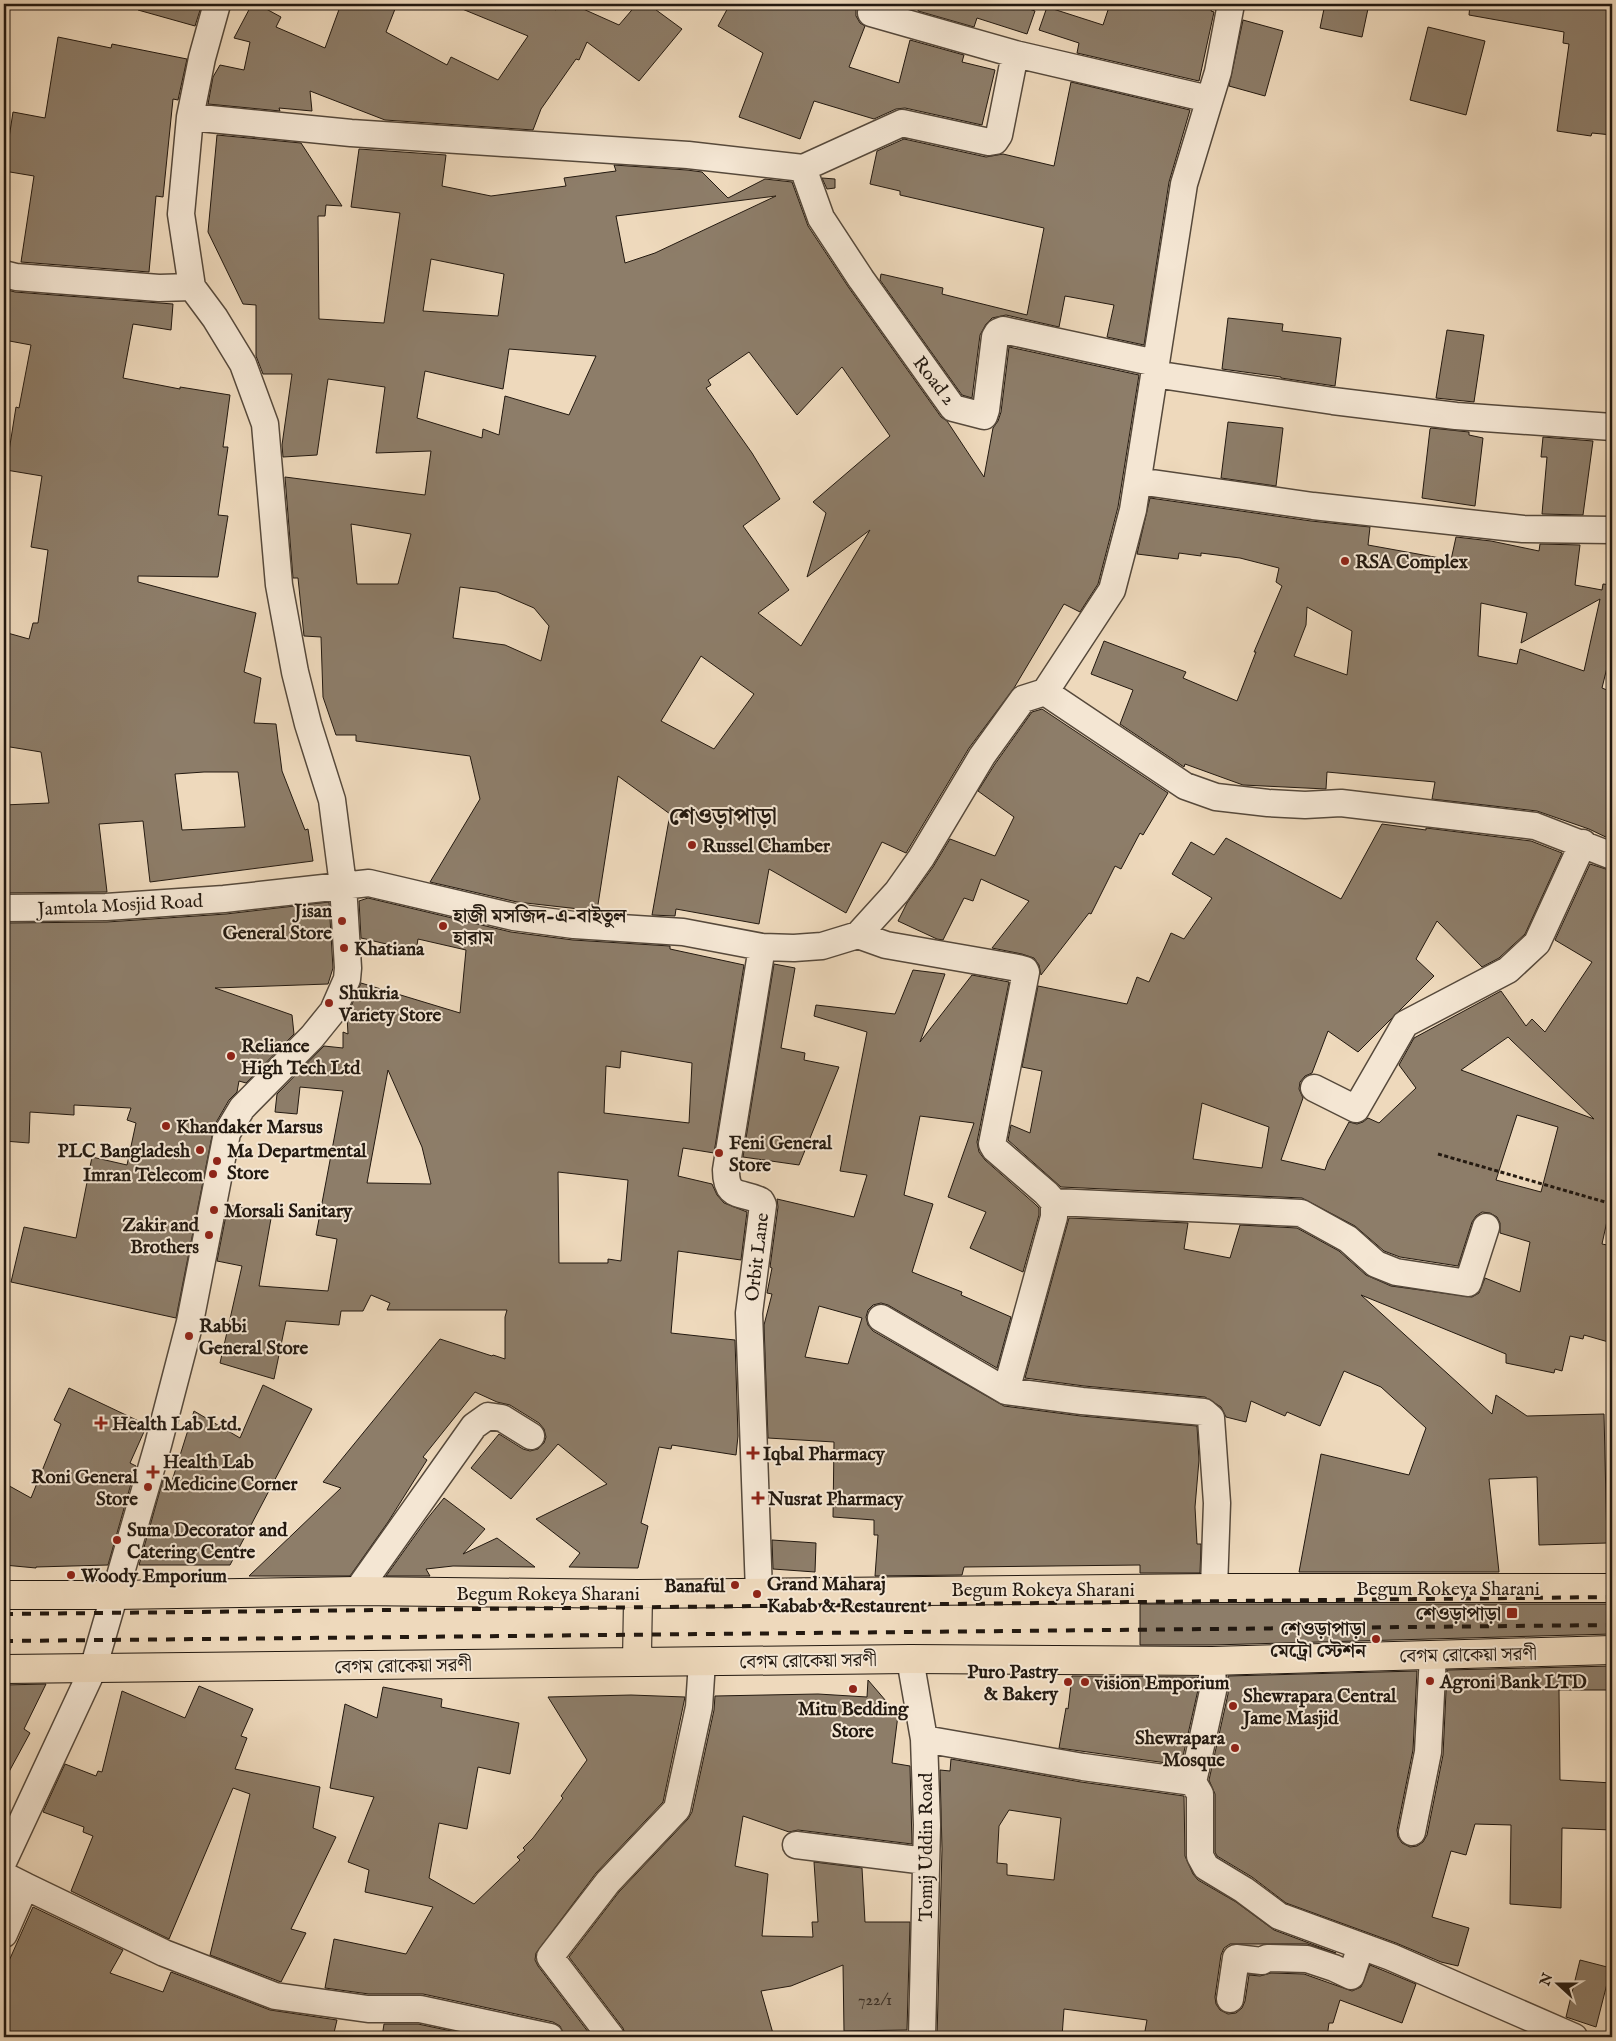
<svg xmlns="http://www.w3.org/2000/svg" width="1616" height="2041" font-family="'IM FELL English','Noto Serif Bengali',serif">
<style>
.building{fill:#8d7d69;stroke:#231910;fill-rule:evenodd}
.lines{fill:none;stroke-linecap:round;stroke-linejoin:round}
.minor-casing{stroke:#56493b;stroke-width:29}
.major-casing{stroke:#231910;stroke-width:30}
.path{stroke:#231910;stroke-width:3;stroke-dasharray:4 2.5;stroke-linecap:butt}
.minor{stroke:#f4e6d3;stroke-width:26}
.major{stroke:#eed9bc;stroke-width:28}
.rail{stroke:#231910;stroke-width:4;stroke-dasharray:9 9;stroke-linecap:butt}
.poi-dot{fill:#8f2418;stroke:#f4e6d3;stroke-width:2}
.labels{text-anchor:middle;stroke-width:4;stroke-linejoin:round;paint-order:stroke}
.number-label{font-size:16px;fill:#3e3226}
.street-label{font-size:19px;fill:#231910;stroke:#f4e6d3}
.poi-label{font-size:19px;font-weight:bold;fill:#231910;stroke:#f4e6d3;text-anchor:start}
.district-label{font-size:24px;font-weight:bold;fill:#231910;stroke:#f4e6d3}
</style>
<rect width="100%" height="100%" fill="#eed9bc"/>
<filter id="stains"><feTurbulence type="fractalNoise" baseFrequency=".004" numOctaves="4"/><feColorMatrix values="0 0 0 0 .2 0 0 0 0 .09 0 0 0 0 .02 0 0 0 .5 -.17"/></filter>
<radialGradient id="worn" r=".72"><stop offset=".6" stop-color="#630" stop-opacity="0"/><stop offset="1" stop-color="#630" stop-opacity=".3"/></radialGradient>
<path class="building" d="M139 4H202L195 26 138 10Z
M252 4H257L281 17 276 27 325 48 341 4H397L386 32 447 65 451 57 498 80 528 36 450 4H541L556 10 558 4H572L619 25 637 4H648L682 29 639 81 587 42 579 60 576 59 541 109 533 130 385 120 310 91 312 111 279 108 280 111 208 104 213 77 220 65 244 70 250 42 234 38Z
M730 4H860L856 9V16L860 23 865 26 849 67 899 83 910 40 964 55 962 62 995 70 982 125 905 108 896 109 874 119 814 101 800 139 739 117 763 53 718 26Z
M919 4H1014L1035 11 1027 34 977 18 974 27 918 11Z
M1110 4H1213L1211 11 1214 12 1199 81 1077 53 1079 43 1039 30 1047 7 1103 25Z
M1325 4H1369L1362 37 1320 28Z
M1470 4H1612V135L1592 133 1591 136 1557 131 1569 44 1563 43 1564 32 1469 15Z
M1243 20 1283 31 1265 96 1229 86Z
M1428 27 1485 41 1466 115 1410 100Z
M58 37 111 48 112 44 187 59 178 100 173 99 163 197 156 196 149 272 21 262 34 176 4 171 13 112 45 118Z
M1071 82 1190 110 1169 182 1144 345 1107 337 1114 305 1065 296 1059 327 1006 315 992 318 986 324 980 335 972 398 962 395 880 280 881 274 943 288 942 294 1027 315 1044 228 900 195V191L870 184 877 151 904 139 986 157 1003 154 1054 166Z
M217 135 301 143 342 206 326 205 325 216H318L319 319 384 323 400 213 351 207 359 149 446 155 442 186 491 196 566 186 564 178 616 171 614 165 687 170 702 172 728 198 765 179 792 182 808 226 849 288 941 417 947 421 984 477 993 428 998 421 1001 412 1009 347 1139 375 1118 507 1098 584 1080 612 1064 604 1014 688 969 748 906 853 882 842 846 913 769 869 759 924 676 909 675 916 652 915 670 814 618 776 597 911 517 902 430 882 480 799 470 756 356 741V735H336L323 697 321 637 304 636 298 578H293L285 477 425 495 431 451 376 453 385 387 328 379 317 455 283 457 282 445 292 374H263L256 356V305L243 304 208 232ZM776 196 655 253 625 263 616 216ZM431 259 504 274 498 316 423 311ZM509 349 596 356 569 415 505 396 499 435 483 429 482 438 417 418 425 371 503 389ZM749 352 797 415 842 367 890 436 813 502 826 513 807 577 870 530 801 646 758 613 789 590 743 526 780 499 752 453 706 388 711 385 708 380ZM351 524 411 534 398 584H357ZM460 587 497 592 534 608 549 626 541 661 505 645 453 638ZM701 656 754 694 714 749 661 721Z
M822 178 835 179V188L827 189Z
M4 289 15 292 173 304 171 330 133 324 123 378 180 389V387L230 395 223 447H228L218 515 228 516 218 577 138 576V582L256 613 244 672 261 678 254 723 276 724 282 771 305 830 308 829 313 861 150 882 143 821 99 824 107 892 4 893V805L49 803 41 752 4 746V632L29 639 33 623H38L48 550 31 547 42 476 6 470 16 407 19 408 31 345 4 340ZM204 772H238L245 827 182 830 175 774Z
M1228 318 1283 324 1282 331 1341 338 1335 386 1281 378V377L1222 369Z
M1447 330 1484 335 1474 402 1436 398Z
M1228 422 1283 428 1276 486 1221 478Z
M1431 428 1469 432V435L1483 438 1475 506 1422 498 1430 429Z
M1543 437 1593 441 1583 515 1542 514 1547 457H1541Z
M1150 498 1311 521 1370 527 1368 545 1451 560 1456 537 1491 541 1539 551 1540 544 1580 545 1575 585 1602 590 1603 584 1612 585V647L1602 688 1612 692V840L1589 829 1537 811 1432 799 1435 782 1327 772 1326 789 1243 785 1185 764 1184 767 1120 724 1133 690 1091 674 1104 641 1186 672 1183 678 1237 701 1256 652H1254L1282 586 1276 582 1279 568 1240 558 1201 553V556L1179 553 1178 559 1137 554ZM1600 599 1584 671 1520 649 1517 664 1478 656 1481 603 1527 613 1521 643ZM1307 607 1352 631 1347 675 1294 656 1306 625Z
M1042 709 1168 793 1143 835 1140 833 1121 869 1115 866 1091 914 1089 913 1041 975 1039 965 1034 958 1022 954 992 948 1029 901 981 879 973 901 964 898 943 940 937 939 898 921 907 903 933 867 950 839 995 856 1014 817 978 791 995 764 1032 712Z
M1382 824 1426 830V828L1531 841 1562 853 1525 934 1499 958 1482 967 1437 921 1416 959 1434 976 1358 1052 1328 1031 1312 1073 1305 1076 1300 1082 1299 1089 1303 1098 1281 1160 1325 1170 1328 1161 1349 1122 1357 1124 1363 1122 1368 1118 1379 1123 1416 1088 1399 1065 1414 1038 1501 991 1526 1026 1532 1019 1545 1032 1592 962 1555 940 1590 864 1612 871V1198L1602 1244 1612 1246V1343L1584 1335 1583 1339 1570 1336 1562 1371 1555 1369 1554 1373 1506 1363V1354L1361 1295 1492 1414 1496 1395 1527 1416 1604 1414 1607 1543 1539 1545 1537 1477 1489 1479 1499 1572H1299L1321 1454 1409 1475 1426 1428 1381 1387 1344 1371 1320 1426 1287 1412 1285 1416 1251 1401 1246 1422 1226 1417 1221 1407 1205 1397 1084 1386 1025 1378 1069 1218 1188 1223 1184 1249 1230 1258 1240 1225 1297 1228 1339 1251 1366 1275 1391 1286 1472 1297 1479 1293 1485 1278 1520 1292 1530 1242 1500 1233V1223L1497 1217 1490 1213 1482 1212 1476 1216 1472 1222 1458 1266 1400 1257 1384 1251 1355 1226 1302 1198 1061 1187 1008 1140 1011 1125 1030 1133 1042 1071 1022 1067 1038 986 1127 1004 1137 977 1149 982 1171 933 1184 939 1212 898 1172 874 1191 842 1214 855 1226 838 1341 899ZM1508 1037 1512 1041 1594 1119 1461 1070ZM1202 1103 1269 1127 1262 1168 1193 1159ZM1517 1115 1558 1127 1541 1192 1496 1180Z
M368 898 511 932 573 940 670 946V949L744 965 714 1153 683 1148 678 1176 712 1184 717 1195 724 1203 747 1212 741 1260 678 1251 671 1333 735 1340 738 1436 736 1455 672 1445 671 1449 659 1447 641 1523 648 1526 638 1568 569 1567 580 1553 536 1519 607 1484 558 1444 511 1499 471 1468 499 1434 523 1449 530 1451 538 1449 544 1443 546 1437 544 1429 539 1423 510 1405 497 1402 475 1392 423 1457 427 1460 388 1522 350 1576H249L341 1488 323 1482 440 1339 492 1356 493 1355 505 1359V1317L507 1310H387L390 1303 371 1295 363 1311H341L339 1325 286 1321 274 1379 220 1363 242 1266 217 1261 228 1205 272 1213 259 1286 328 1291 337 1239 316 1235 343 1091 300 1087 297 1114 275 1112 277 1094 324 1046 343 1048V1032L348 1034 347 1016 361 983 460 1013 466 950 418 939 416 951 361 938 359 901ZM621 1051 692 1063 689 1123 604 1113 606 1066 620 1068ZM388 1070 422 1147 431 1184 367 1183ZM558 1172 628 1180 621 1261 608 1259V1263H559Z
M329 902 333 968 328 984 215 988 292 1015 294 1034 246 1083 239 1081 237 1092 229 1100 214 1126 176 1318 11 1282 24 1227 76 1238 92 1157 127 1165 136 1123 127 1120 131 1108 74 1105V1115L30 1112 29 1143 4 1141V923L107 922 226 914Z
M774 964 795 968 781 1048 805 1053 804 1060 839 1067 799 1165 743 1157Z
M913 970 945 974 920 1042 972 975 1009 982 977 1142 979 1152 985 1160 1035 1204 1039 1208V1215L1023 1272 970 1248 986 1212 948 1197 974 1123 920 1116 904 1195 933 1204 912 1272 962 1292 961 1295 1011 1317 997 1368 888 1305 881 1303 873 1305 868 1310 866 1317 868 1325 873 1331 1004 1406 1081 1416 1197 1426 1199 1460 1195 1507 1197 1544H1201L1200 1573H1140V1565L964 1567 962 1575 875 1576 878 1535H874V1520L833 1517 834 1442 768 1438 764 1325 772 1294 767 1293 772 1268 770 1267 778 1207 777 1199 854 1217 867 1175 840 1171 867 1032 814 1016 816 1005 895 1014ZM819 1306 862 1318 848 1364 805 1357Z
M263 1385 312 1409 230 1565H139L163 1480 171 1484 194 1411 240 1438Z
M69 1388 147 1425 130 1463 136 1466 108 1565 36 1567V1568L4 1565V1483L31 1498 61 1424 54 1420Z
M444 1498 485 1529 463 1554 497 1538 535 1567 453 1566 426 1569 430 1576H386L427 1519Z
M772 1540 816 1543 815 1572 773 1569Z
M1140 1604H1612V1634L1212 1645H1140Z
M1612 1666V1690H1559L1560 1780 1612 1783V1830L1562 1828 1561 1908 1510 1904 1511 1825 1475 1824 1466 1855 1451 1851 1432 1917 1469 1928 1458 1966 1441 1962 1396 1943 1286 1903 1252 1877 1217 1856 1215 1852V1794L1209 1780 1228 1694V1676L1417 1671 1413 1750 1397 1830 1398 1837 1402 1843 1410 1847 1417 1846 1423 1842 1427 1835 1443 1755 1447 1670Z
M1072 1676 1198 1677V1690L1181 1765 1059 1748 1066 1708 1068 1709Z
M868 1680 898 1715 892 1763 910 1766 912 1844 798 1830 789 1832 743 1816 735 1866 768 1874 762 1936 813 1937 812 1922H818L814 1862 862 1868 865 1922H910L907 2030 844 2031 843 1965 791 1986 761 1991 774 2037H626L623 2028 569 1957 619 1892 688 1819 692 1812 714 1710 715 1696 818 1694 867 1697Z
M46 1684 24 1729 30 1733 4 1781V1685Z
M199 1686 253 1709 241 1736 247 1738 235 1769 320 1787 313 1828 336 1837 291 1929 306 1933 281 1982 210 1955 250 1794 233 1788 169 1939 71 1891 93 1836 83 1832 84 1827 43 1812 65 1764 96 1776 98 1771 102 1772 122 1691 185 1718Z
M383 1687 442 1699 441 1707 519 1723 510 1774 478 1767 467 1829 439 1823 429 1878 474 1904 520 1860 517 1857 525 1850 523 1848 533 1838 563 1798 561 1796 587 1760 548 1697 631 1695 685 1697 663 1802 596 1873 536 1953 535 1960 538 1966 592 2037H565L560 2026 553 2022 423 1994H369L325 1988 334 1939 406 1954 433 1907 365 1892 369 1870 348 1862 374 1797 330 1788 345 1704 377 1718Z
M951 1759 1081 1782 1184 1796 1185 1856 1193 1874 1198 1880 1236 1902 1274 1930 1336 1953 1307 1944H1230L1224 1948 1221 1955 1215 1997 1216 2004 1220 2010 1228 2014 1236 2013 1242 2008 1245 2001 1249 1975 1260 1976 1271 1973 1304 1974 1352 1991 1361 1987 1370 1965 1416 1984 1402 2023 1340 2000 1333 2023H1329L1327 2037H1148V2032L1145 2031 1147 2020 1064 2009 1062 2037H937L942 1849 940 1770 950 1771ZM1009 1810 1061 1818 1054 1880 1007 1875V1864L997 1863 999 1826Z
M33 1907 123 1950 110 1973 163 1992 171 1972 270 2010 337 2020 333 2037H4V1972Z
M1580 1960 1611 1968 1596 2027 1566 2017Z
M384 2024H418L480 2037H382Z"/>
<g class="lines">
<defs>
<path id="minor" d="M871 13 1015 54 1209 99
M190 117 351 133 688 155 803 168 902 123 989 142 995 141 999 135 1015 54
M803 168 821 218 861 279 953 408 984 416 986 410 995 337 998 332 1003 330 1156 363
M4 274 16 277 159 288 192 287
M1154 374 1333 401 1456 416 1612 427
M1138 481 1313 506 1523 529 1612 530
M1045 692 1185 786 1216 797 1268 803 1305 805 1341 803 1535 826 1612 856
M4 908 106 907 224 899 369 883 514 917 574 925 683 932 762 947 794 948 822 946 858 935 897 892 921 858 982 756 1023 699 1045 692 1112 590 1133 510 1184 184 1218 72 1231 4
M858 935 886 945 1018 968 1025 970 1026 972 992 1144 995 1149 1046 1193 1054 1202V1217L1006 1391 1082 1401 1204 1412 1211 1418 1217 1503 1214 1588
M1314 1088 1356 1109 1405 1024 1508 970 1537 943 1583 843
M1054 1202 1301 1213 1348 1239 1376 1264 1396 1272 1468 1283 1486 1227
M881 1318 1006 1391
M357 1591 474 1426 488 1416 502 1418 531 1436
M759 1592 749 1313 763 1205 761 1201C742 1191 726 1200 726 1170L762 947
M910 1659 924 1739 927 1825 922 2037
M924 1739 1083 1767 1193 1782 1213 1691 1212 1661
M1193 1782 1200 1794V1856L1206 1867 1244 1890 1279 1916 1391 1957 1574 2037
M1412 1832 1428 1752 1433 1655
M796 1845 926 1861
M4 1860 93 1669 158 1445 190 1322 227 1133 242 1108 312 1037 333 1011 347 979 348 968 343 885 332 800 308 724 295 672 279 585 265 424 243 364 215 318 192 287 181 214 190 117 202 58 217 4
M25 1886 164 1953 275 1996 368 2009H420L550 2037
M4 1934 25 1886 9 1878
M1230 1999 1236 1958 1262 1961 1267 1958 1307 1959 1334 1968 1351 1976 1361 1946
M611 2037 550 1957 608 1882 677 1809 699 1707 702 1662"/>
<path id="major" d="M4 1595H114L357 1591 638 1594 1214 1588H1612
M637 1662 638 1594
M4 1669 910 1659 1212 1661 1612 1650"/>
</defs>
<use href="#minor" class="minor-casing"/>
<use href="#major" class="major-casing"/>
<path class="path" d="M1438 1154 1612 1204"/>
<use href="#minor" class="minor"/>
<use href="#major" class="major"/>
<path class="rail" d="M4 1614 1612 1597
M4 1641 1612 1625"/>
</g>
<g class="poi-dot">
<circle cx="1345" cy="561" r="5"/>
<circle cx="692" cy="845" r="5"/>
<circle cx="342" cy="921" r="5"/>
<circle cx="443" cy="926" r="5"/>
<circle cx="344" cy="948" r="5"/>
<circle cx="329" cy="1003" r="5"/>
<circle cx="231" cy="1056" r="5"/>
<circle cx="166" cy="1126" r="5"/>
<circle cx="200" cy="1150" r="5"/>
<circle cx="719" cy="1153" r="5"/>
<circle cx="217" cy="1161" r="5"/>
<circle cx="213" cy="1174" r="5"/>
<circle cx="214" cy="1210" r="5"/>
<circle cx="209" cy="1235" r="5"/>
<circle cx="189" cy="1336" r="5"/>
<path d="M98.5 1415.5h5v5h5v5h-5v5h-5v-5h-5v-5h5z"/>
<path d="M750.5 1445.5h5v5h5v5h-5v5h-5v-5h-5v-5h5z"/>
<path d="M150.5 1464.5h5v5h5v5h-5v5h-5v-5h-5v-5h5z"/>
<circle cx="148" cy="1487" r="5"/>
<path d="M755.5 1490.5h5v5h5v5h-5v5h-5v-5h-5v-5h5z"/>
<circle cx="117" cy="1540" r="5"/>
<circle cx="71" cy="1575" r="5"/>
<circle cx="735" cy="1585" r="5"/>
<circle cx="757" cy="1594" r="5"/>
<rect x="1506" y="1607" width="12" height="12" rx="2.5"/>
<circle cx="1376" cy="1639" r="5"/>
<circle cx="1430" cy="1681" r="5"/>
<circle cx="1068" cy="1682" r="5"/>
<circle cx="1085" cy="1682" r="5"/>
<circle cx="853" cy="1689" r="5"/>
<circle cx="1233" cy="1706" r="5"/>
<circle cx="1235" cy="1748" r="5"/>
</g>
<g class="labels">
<g class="number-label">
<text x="875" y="2005">722/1</text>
</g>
<g class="street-label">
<text transform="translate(935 380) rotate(52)" y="7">Road 2</text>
<text transform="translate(120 904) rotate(-3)" y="7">Jamtola Mosjid Road</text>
<text transform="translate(756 1257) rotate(-83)" y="7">Orbit Lane</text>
<text x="1448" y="1595">Begum Rokeya Sharani</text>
<text x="1043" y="1596">Begum Rokeya Sharani</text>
<text x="548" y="1600">Begum Rokeya Sharani</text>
<text transform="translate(1468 1654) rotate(-1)" y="7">বেগম রোকেয়া সরণী</text>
<text transform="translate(808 1660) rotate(-1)" y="7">বেগম রোকেয়া সরণী</text>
<text transform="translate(403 1665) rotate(-1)" y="7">বেগম রোকেয়া সরণী</text>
<text transform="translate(925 1847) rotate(-90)" y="7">Tomij Uddin Road</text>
</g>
<g class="poi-label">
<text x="1355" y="568">RSA Complex</text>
<text x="702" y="852">Russel Chamber</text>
<text x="332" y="917" text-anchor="end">Jisan<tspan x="332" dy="22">General Store</tspan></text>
<text x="453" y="922">হাজী মসজিদ-এ-বাইতুল<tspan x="453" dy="22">হারাম</tspan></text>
<text x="354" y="955">Khatiana</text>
<text x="339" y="999">Shukria<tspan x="339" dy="22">Variety Store</tspan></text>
<text x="241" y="1052">Reliance<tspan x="241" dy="22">High Tech Ltd</tspan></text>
<text x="176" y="1133">Khandaker Marsus</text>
<text x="729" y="1149">Feni General<tspan x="729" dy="22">Store</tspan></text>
<text x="190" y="1157" text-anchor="end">PLC Bangladesh</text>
<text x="227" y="1157">Ma Departmental<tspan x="227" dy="22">Store</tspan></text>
<text x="203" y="1181" text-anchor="end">Imran Telecom</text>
<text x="224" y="1217">Morsali Sanitary</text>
<text x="199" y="1231" text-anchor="end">Zakir and<tspan x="199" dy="22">Brothers</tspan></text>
<text x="199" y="1332">Rabbi<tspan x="199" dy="22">General Store</tspan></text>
<text x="112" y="1430">Health Lab Ltd.</text>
<text x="763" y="1460">Iqbal Pharmacy</text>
<text x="163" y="1468">Health Lab<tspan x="163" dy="22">Medicine Corner</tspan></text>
<text x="138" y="1483" text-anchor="end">Roni General<tspan x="138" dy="22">Store</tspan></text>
<text x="768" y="1505">Nusrat Pharmacy</text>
<text x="127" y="1536">Suma Decorator and<tspan x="127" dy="22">Catering Centre</tspan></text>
<text x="81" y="1582">Woody Emporium</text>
<text x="767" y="1590">Grand Maharaj<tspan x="767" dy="22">Kabab &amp; Restaurent</tspan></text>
<text x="725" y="1592" text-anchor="end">Banaful</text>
<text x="1501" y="1620" text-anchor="end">শেওড়াপাড়া</text>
<text x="1366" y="1635" text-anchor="end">শেওড়াপাড়া<tspan x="1366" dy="22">মেট্রো স্টেশন</tspan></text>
<text x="1058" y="1678" text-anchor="end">Puro Pastry<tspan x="1058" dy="22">&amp; Bakery</tspan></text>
<text x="1440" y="1688">Agroni Bank LTD</text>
<text x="1095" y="1689">vision Emporium</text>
<text x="1243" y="1702">Shewrapara Central<tspan x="1243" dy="22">Jame Masjid</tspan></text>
<text x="853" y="1715" text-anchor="middle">Mitu Bedding<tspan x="853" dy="22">Store</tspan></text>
<text x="1225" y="1744" text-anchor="end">Shewrapara<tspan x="1225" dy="22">Mosque</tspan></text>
</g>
<g class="district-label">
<text x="723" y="824">শেওড়াপাড়া</text>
</g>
</g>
<rect width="1616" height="2041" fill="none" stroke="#eed9bc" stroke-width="20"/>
<rect x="5" y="5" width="1606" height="2031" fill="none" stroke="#231910" stroke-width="2.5"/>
<rect x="10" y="10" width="1596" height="2021" fill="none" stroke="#231910"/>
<g transform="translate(1558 1984) rotate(291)" stroke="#f4e6d3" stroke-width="4" paint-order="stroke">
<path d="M0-4L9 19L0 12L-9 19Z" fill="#231910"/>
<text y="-8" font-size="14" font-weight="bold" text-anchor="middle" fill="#231910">N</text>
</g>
<rect width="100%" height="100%" filter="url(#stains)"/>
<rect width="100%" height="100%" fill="url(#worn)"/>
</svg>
